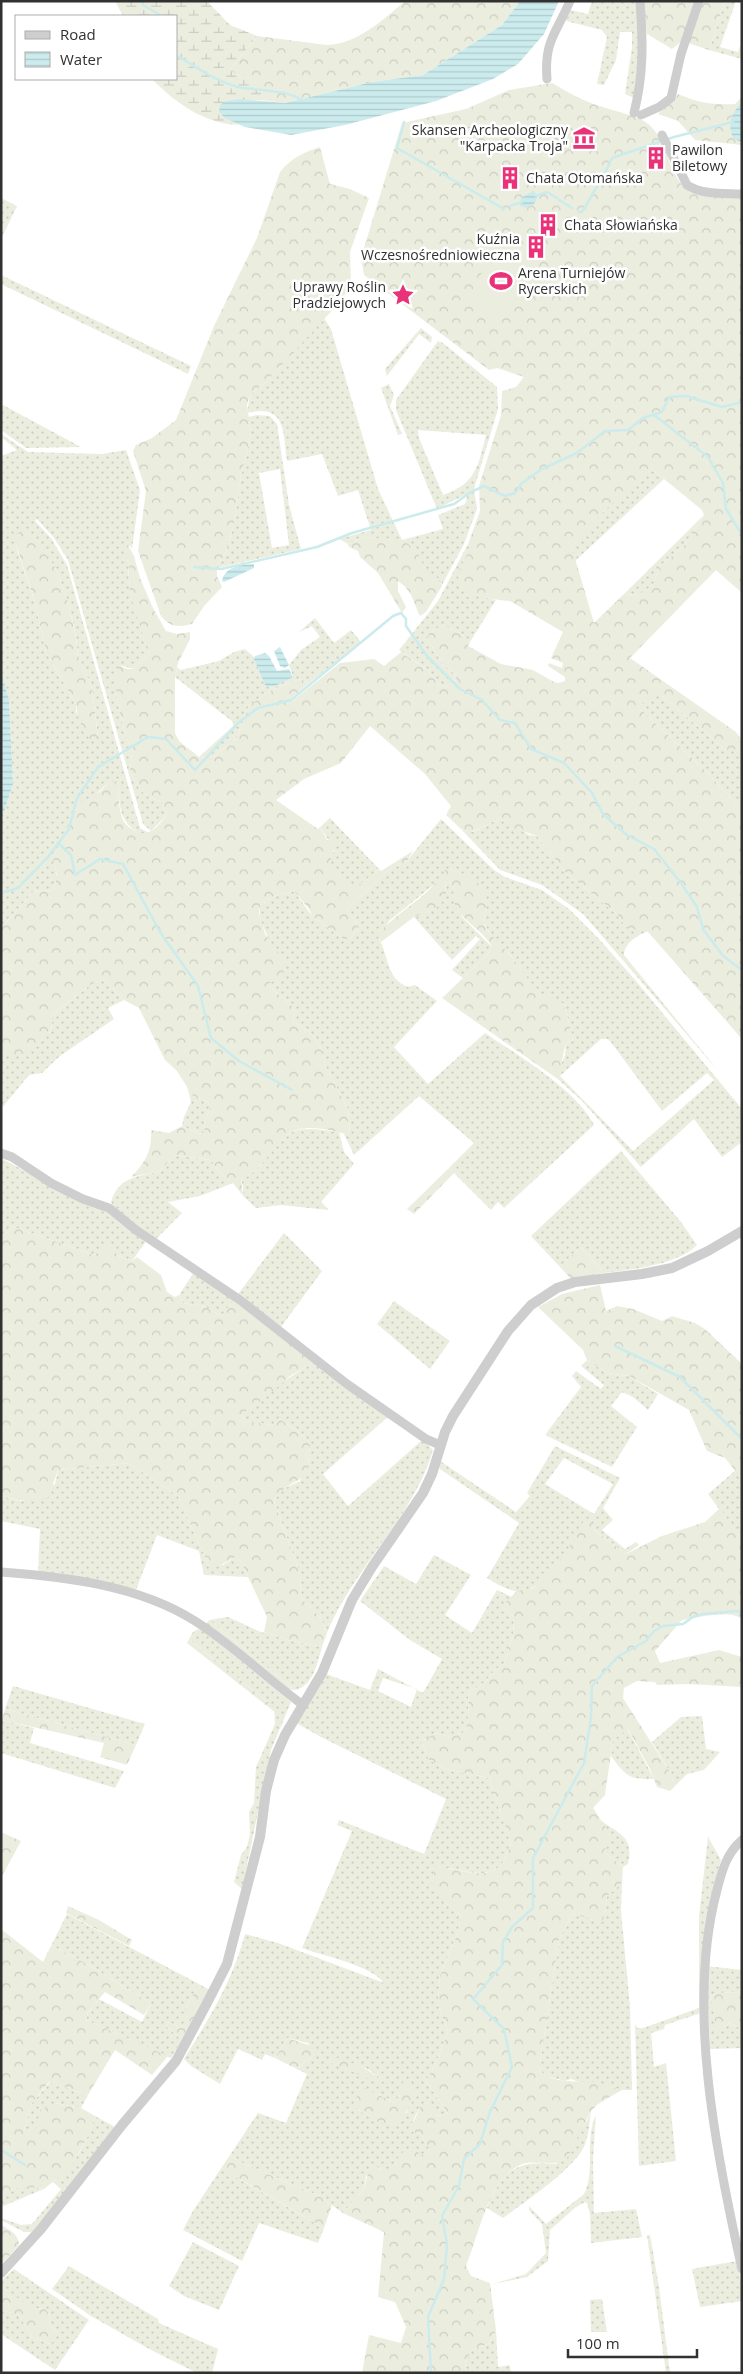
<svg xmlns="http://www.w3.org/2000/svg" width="743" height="2374" font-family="'Open Sans',sans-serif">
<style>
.grass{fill:url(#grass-dots);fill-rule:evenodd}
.forest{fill:url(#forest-crowns);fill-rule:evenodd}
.wetland{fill:url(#wetland-marsh)}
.pitch{fill:#ebeedf}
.water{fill:url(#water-rules)}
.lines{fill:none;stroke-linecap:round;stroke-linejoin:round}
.stream{stroke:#cbebed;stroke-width:2.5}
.minor{stroke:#cecece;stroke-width:9}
.tertiary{stroke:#cecece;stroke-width:10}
.labels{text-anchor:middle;stroke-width:5;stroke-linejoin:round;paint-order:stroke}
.poi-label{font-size:14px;fill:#313131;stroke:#fff;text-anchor:start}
</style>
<defs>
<pattern id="grass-dots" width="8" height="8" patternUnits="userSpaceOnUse" patternTransform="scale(1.25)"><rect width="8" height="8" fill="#ebeedf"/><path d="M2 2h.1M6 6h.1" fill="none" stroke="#cacdc0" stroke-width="1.8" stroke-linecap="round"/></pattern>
<pattern id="forest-crowns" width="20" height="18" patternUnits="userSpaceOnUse" patternTransform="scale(1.25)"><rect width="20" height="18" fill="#ebeedf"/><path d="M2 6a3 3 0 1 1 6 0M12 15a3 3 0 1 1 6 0" fill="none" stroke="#cacdc0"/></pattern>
<pattern id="wetland-marsh" width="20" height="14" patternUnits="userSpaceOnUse" patternTransform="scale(1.25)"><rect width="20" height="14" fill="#ebeedf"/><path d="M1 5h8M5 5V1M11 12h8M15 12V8" fill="none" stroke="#cacdc0"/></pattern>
<pattern id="water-rules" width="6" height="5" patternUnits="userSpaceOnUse" patternTransform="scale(1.25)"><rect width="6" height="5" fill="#cbebed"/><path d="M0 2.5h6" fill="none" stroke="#afcacc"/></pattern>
</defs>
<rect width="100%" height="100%" fill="#fff"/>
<path class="grass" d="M592 1H637L640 40 634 98 625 94 632 47V32H620L616 60 604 85 597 84 607 37 602 30 566 21 570 10 588 14Z
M725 1H736L720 47 738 52 742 41V59L709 50Z
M1 198 17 206 2 237H1Z
M1 275 191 366 188 374 1 284Z
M324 318 331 329 378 489 402 540 443 529 438 515 465 504 467 497 465 495 437 509 396 410V400L438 341 443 343 497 387 498 409 474 489 477 509 464 544 442 585 441 581 431 575 401 540C390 540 376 540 366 536L348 544 339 539 371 530 358 490 338 496 322 454 287 461C283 432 286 403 247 413L250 395 266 382ZM418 430 486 435C478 466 476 484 443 495L419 438Z
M421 328 432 337 431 343 419 334 387 376 385 369Z
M389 384 394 395 390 406 402 434 398 435 381 388Z
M1 404 81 447 26 448 1 430Z
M257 415 270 416 277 424 289 505 301 549 217 568V564L225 555 234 525 240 481 251 434 248 417ZM280 469 289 545 272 548 259 473Z
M1 434 28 452 102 454 126 450 140 490 132 549 130 545C125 552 128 556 128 563 128 597 141 622 149 654L134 669 119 665 116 690 120 715 132 754 130 771 140 790 149 797 162 802 167 815 151 831 143 824 68 560 54 538 37 519 35 521 51 538 67 565 140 828 149 833 142 835C118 822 120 807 118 782L108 783 93 797 62 839 54 856 57 878 53 890 33 892 1 928V821L13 784 9 699 1 672V456L17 450 1 437ZM16 546 42 550 55 567 68 602 76 636 78 655 92 688 98 737 76 712V704L46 652 35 603Z
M653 470 664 479 575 561 572 548C595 519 621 491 653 470Z
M704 515 684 546 660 566 653 585 639 595 624 594Z
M468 544 472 546C460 565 458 575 467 597L477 595 496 600 470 642 464 636 443 625 429 633 427 639 443 664 459 678 445 687 439 686 429 671 399 650 438 601Z
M315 618 334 643 351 630 361 642 309 683 300 679 274 689 249 705 237 738 212 758 199 757 233 726V722L175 677 177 668 181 670 219 661 234 652 245 649 254 657 266 687 275 686 293 676 289 665 301 650 320 637 312 626 299 632Z
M652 694 661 695 726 750 739 740 736 732 742 740V811L706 771 638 707Z
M330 818 379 869 354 890 331 870V855L335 850 320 827Z
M441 819 494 870 505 877 542 890 569 909 599 939 636 981 742 1109V1142L722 1157 694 1119 641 1167 583 1102 559 1080V1069L565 1056 566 1044 573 1039 564 1004 540 997 509 953 494 940 483 922C493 889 478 881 450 868L442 878 389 921 379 939C389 956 386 979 408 987L415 985 437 1001 394 1047 428 1084 485 1033C517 1055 577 1090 594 1125L504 1208 498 1202 491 1210 449 1168 474 1143 419 1096 354 1155 344 1134H350L348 1109 326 1067 321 1048 310 1032 294 1022 293 1007 269 986C266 973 275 955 270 943 265 927 258 923 260 905L275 896 294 891 312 916 345 940 352 937 359 927 347 910 387 871 407 861ZM601 1039H607L610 1041 662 1111 707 1073 714 1080 633 1151 560 1076Z
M505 820 529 835 537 836 566 873 618 915C629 934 632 927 648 931 638 935 624 943 624 955L720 1073 583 914 542 885 500 870 461 829 473 832 492 822Z
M445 881H449L454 888 462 917 492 947 487 955 463 978 452 970 480 939 476 936 452 960 414 917 433 909 446 892Z
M104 980 124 1000 108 1008 114 1019 60 1056 42 1073 29 1075 1 1109V1054L51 1032 53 1016 59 1009 94 982Z
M189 1094 208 1102 210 1109 204 1123 205 1129 200 1134 182 1126 184 1117 191 1102Z
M314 1129 339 1132 344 1152 354 1164 321 1202 329 1210 281 1205 256 1208 243 1196V1186L241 1179C266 1170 272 1141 294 1131 300 1129 307 1129 314 1129Z
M621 1151 681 1222 697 1245C678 1265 629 1270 604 1273L581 1247 560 1267 531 1236Z
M174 1155 211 1160 220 1173 233 1183 200 1196 168 1202 182 1213 155 1240 114 1208 111 1202C119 1176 138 1177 160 1171Z
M1 1158 36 1177 109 1211 147 1240 132 1261 119 1256 108 1246 94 1255 14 1227 1 1237Z
M284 1233 322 1271 281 1327 238 1294Z
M194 1272 236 1298 221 1316 206 1307 183 1303 179 1295Z
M394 1301 450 1341 430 1369 377 1324Z
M587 1360 607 1373 629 1376 658 1394 648 1410 633 1397 622 1392 611 1406 637 1427 612 1467 545 1435 581 1387 572 1376 576 1371 601 1389 604 1385 581 1366Z
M315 1362 390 1415 323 1474 348 1506 421 1441 426 1443 433 1450C413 1518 354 1567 327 1633L320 1617 301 1598 300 1574 274 1501 281 1490 300 1481 308 1463 310 1444C302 1433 291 1427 280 1419L273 1425 244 1421 243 1413C266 1395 289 1376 315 1362Z
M555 1446 620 1478 603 1508 613 1520 602 1530 625 1549 636 1542 639 1545 626 1554 594 1530 580 1532C567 1551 543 1595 515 1591 505 1589 495 1583 487 1578L519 1523 437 1467 440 1461 516 1512 530 1496 527 1493ZM564 1458 613 1484 594 1514 545 1484Z
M129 1463 178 1496 209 1566 223 1565 236 1557 241 1562 248 1577 204 1575 199 1551 157 1535 136 1590 38 1572 40 1529 1 1521V1496L22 1501 55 1484 58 1470Z
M736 1470 742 1479V1540L708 1494Z
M434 1555 471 1575 445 1615 472 1633 497 1590 512 1597 502 1606 514 1617 513 1636 504 1664 495 1670 485 1682 468 1694 469 1715 465 1732 451 1737 435 1733 422 1742 429 1760 446 1769 489 1778 511 1844C508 1850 505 1860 501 1865 489 1879 464 1871 448 1868L444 1902 461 1915 458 1932 440 1976 438 2004 448 2032 435 2065 426 2081 448 2113 437 2116 427 2103C417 2108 413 2120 410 2131L420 2134 429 2147 428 2153 397 2163 385 2172 377 2167 366 2176 364 2189 343 2213 319 2196 238 2161 230 2155 258 2113 286 2123 307 2074 297 2069 314 2055 308 2043 287 2038 275 2058 265 2054 262 2060 238 2049 220 2084 191 2066 184 2059C209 2019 233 1980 245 1934L278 1943 384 1983C371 1965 323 1956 302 1948L352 1831 337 1825 339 1820 424 1854 446 1799 321 1737 296 1723 326 1674 370 1690 378 1669 423 1693 442 1659 410 1640 360 1601 384 1566 416 1584ZM383 1678 417 1689 411 1707 378 1691ZM330 2062C349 2063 372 2064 381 2083ZM403 2083 416 2095 408 2106 407 2113 366 2114 358 2110 378 2094 394 2102 397 2101Z
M228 1617 263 1633 264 1632 288 1640 322 1647C318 1661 313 1687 295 1690L209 1620Z
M198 1629 203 1630 291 1702 271 1750 242 1889 234 1882 241 1855 247 1847 250 1834 249 1812 254 1803 256 1767 275 1724 274 1707 189 1639 193 1632Z
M13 1686 145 1724 136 1745 5 1709Z
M702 1716 706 1749 720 1752 704 1770 687 1774 675 1786 670 1772 652 1742 681 1717Z
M2 1720 34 1728 30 1743 124 1771 115 1788 1 1753Z
M627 1728 654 1779C629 1780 626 1776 611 1756L613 1740Z
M601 1821C621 1834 634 1838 628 1864L623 1867 603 1851 604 1826Z
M708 1837 721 1860C706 1909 698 1958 703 2010L698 2014 665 2025 664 2029 651 2033 654 2067 666 2063 676 2161 639 2166 635 2024 637 2028H643L699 2008V1916Z
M622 1883 621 1911 630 2006 632 2090H619L595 2082 581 2083 571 2079 565 2081 546 2076 539 2070 559 1940 572 1914 603 1921 607 1896Z
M67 1914 199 1984 184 2011V2025L182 2028 168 2022 166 2026 182 2040 171 2058 86 2020 88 2012 99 1999 142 2022 151 2003C117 1984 87 1961 51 1946Z
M706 1966 742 1970V1992L718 1993 711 1996 714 2011 723 2028 729 2023 742 2029V2048L710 2049Z
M50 2082 88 2095 81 2108 55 2103 36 2132 24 2130 32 2103Z
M591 2111C589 2124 589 2141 581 2152 566 2174 525 2202 503 2218L487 2208C502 2171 515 2160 556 2164L588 2119Z
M596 2115 593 2160 594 2213 636 2209 642 2237 591 2243 590 2214 587 2203 585 2202 576 2207 550 2230 548 2261 527 2277 493 2284 526 2274 546 2253 542 2224 529 2210V2206L546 2224 584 2194C596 2172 584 2139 596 2115Z
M95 2116 115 2127 38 2227 31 2232H24L1 2220V2218L21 2225 32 2224 61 2189 53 2182C77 2162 85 2145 95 2116Z
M222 2167 241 2180 324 2228 318 2243 259 2223 242 2261 183 2230 193 2211Z
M27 2186 44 2189 1 2207V2195L9 2190Z
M647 2235H650L659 2287 670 2373H666Z
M193 2242 239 2266 219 2310 184 2296 169 2286Z
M737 2261 742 2286V2301L700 2307 692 2269Z
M69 2266 158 2319 159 2323 218 2349 212 2373H197L151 2350 91 2316 52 2289Z
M14 2269 89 2320 55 2370 1 2334V2310L19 2315 32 2337 50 2344 56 2331 49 2323 50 2316 45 2308 33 2309 1 2288V2281Z
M602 2299 607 2332H591L590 2300Z
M496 2330 498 2367 510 2365 511 2373H466L465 2363 472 2350 490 2343Z"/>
<path class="forest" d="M405 1H520L502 25 423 75 372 82 285 103 261 100 262 78H242L230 70 257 36 327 45C357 44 383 20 405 1Z
M643 1H725L709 50 682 41 672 49 647 34Z
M552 83C563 89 574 96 586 101 604 109 626 112 644 121 670 136 667 186 696 194 710 198 727 196 742 197V593L716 570 630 658 736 732 739 740V749L726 750 661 695H652L638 707 706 771 742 811V1039L648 932C632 927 629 934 618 915L566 873 537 836 510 827 505 820 492 822 472 832 461 829 446 815 451 806 425 774 370 726 341 763 304 779 276 800 318 829 320 827 327 840 335 841 338 844 331 855V870L354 889 379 869 381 871 413 851 407 861 387 871 347 910 359 927 352 937 345 940 312 916 309 909 294 891 275 896 260 905 259 913 265 934 284 961 283 977 269 983V986L293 1007 294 1022 310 1032 321 1048 326 1067 348 1109 350 1135C332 1131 302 1121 286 1136 278 1143 272 1153 265 1160 257 1169 252 1175 241 1179L243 1196 233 1183 220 1173 211 1160 174 1155 160 1171 131 1177C146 1162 152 1151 151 1130L169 1133 182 1126 200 1134 205 1129 204 1123 210 1109 208 1102 189 1094 187 1087 177 1071 165 1060 139 1008 124 1000 104 980 94 982 59 1009 53 1016 51 1031 28 1051 13 1057 6 1053 1 1054V928L33 892 53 890C57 880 59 873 53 863L54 856 77 805 101 791 108 783 118 781C119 792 118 807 122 817 123 822 128 827 132 829 148 840 157 827 167 815L162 802 149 797 140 790 130 771 132 754 120 715 116 690V670L119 665 127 669H134L149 654 130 594 128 561 122 545 126 541 134 556 140 578 153 608 166 631 177 634 190 632V639L178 663 175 677V733L179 741 199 757 212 758 237 738 249 705 274 689 300 679 309 683 290 699 292 701 340 663 374 659 384 666 401 652 429 671 439 686 445 687 459 678 443 664 427 639 429 633 443 625 464 636 470 642 468 646 501 664 533 670 554 682 559 683 565 681V677L548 666 549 663 562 668 563 663 551 658 563 632 510 601C495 601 482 594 467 597L457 575 471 546 468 544 480 511 479 486 501 415 502 391 516 387 524 377 497 368 489 370 364 275 361 258 402 123 466 109 509 90ZM653 470 702 510 704 515 684 546 660 566 653 585 639 595 624 594 594 623 572 548 606 509Z
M678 94C698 103 713 105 735 104L742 97V145L695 140 678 121 658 114Z
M320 147 330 184 350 189 369 198 350 252 351 286 338 304 266 382 250 395 247 405 251 434 240 481 234 525 225 555 217 564V576L222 587 205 605 192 624C178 627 171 628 161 616L138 551 146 491 133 451 136 445 152 438 176 420 214 326 257 238 280 172C291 158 304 152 320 147Z
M28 530 55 567 68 602 76 637 78 655 92 688 98 738 95 741H91C83 730 77 718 76 704L46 652 35 603 15 541 17 533Z
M366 536C377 541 390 536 401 540 411 544 423 557 423 566L441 581 442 586 426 612 420 616C413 602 413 591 398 581V591L406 607 402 613 378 573 360 557 358 551 349 547 348 544Z
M450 868C479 881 493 887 483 922 489 937 501 943 510 955 521 968 530 982 540 996H549L564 1004 573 1039 566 1044C563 1053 560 1070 559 1080L442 998 487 955 492 947C483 927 447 916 454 888L449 881H445L446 892 444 900 436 908 414 917 381 942 377 935C392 918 411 906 428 891 433 886 436 881 442 878L445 870Z
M449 1168 454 1173 414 1214 407 1209Z
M14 1227 94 1255 97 1253 100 1246 108 1245 119 1256 132 1261 137 1257 161 1275 167 1292 175 1297 179 1295 183 1303 206 1307 221 1316 236 1298 315 1362 290 1376 265 1398 243 1413 244 1421 273 1425 280 1419C291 1427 302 1433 310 1444L308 1463 309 1472C298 1483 281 1486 274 1501L300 1574 301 1598 320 1617 327 1633 322 1647 288 1640 264 1632 267 1617 241 1562 236 1557 215 1568 209 1566 178 1496 129 1463 58 1470 48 1498C32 1503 18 1500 1 1496V1237Z
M581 1247 604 1273 571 1279 560 1267Z
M600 1285 606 1311 617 1306 633 1309 662 1321 672 1316 695 1323 705 1329 742 1364V1479L725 1458 707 1451 689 1410 629 1376 607 1373 587 1360 583 1350 538 1307 562 1294Z
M720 1508 742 1540V1619C728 1609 699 1618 682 1620L655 1651 660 1663 719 1650 742 1657V1687L689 1684 657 1685 655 1682 637 1681 624 1688 623 1698 670 1772 675 1786 670 1791 657 1787 650 1769 628 1729 613 1740 605 1795 593 1808 611 1835 609 1845 603 1851 623 1867 622 1883 607 1896 603 1922 572 1914 559 1940 539 2070C553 2084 577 2081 595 2082 605 2083 613 2088 622 2090L598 2104 591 2111 566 2160C550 2167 533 2159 520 2165 488 2181 479 2234 466 2266L471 2276 490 2283 496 2330 490 2343 472 2350 465 2363 466 2373H362L369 2335 401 2343 406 2327 395 2302 378 2297 384 2232 343 2213 364 2189 370 2165 385 2171 397 2163 398 2157 403 2152 416 2151 422 2155 428 2153 429 2147 420 2134 409 2131 421 2106 427 2103 434 2107 437 2116 448 2113 426 2081 435 2065 448 2032 438 2004 440 1976 458 1932 461 1915 444 1902 430 1880 437 1866C454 1869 488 1881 501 1865 505 1860 508 1850 511 1844L489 1778 446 1769 429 1760 422 1742 435 1733 451 1737 465 1732 469 1715 468 1694 485 1682 495 1670 504 1664 513 1636 514 1617 502 1606 517 1591 533 1588 553 1570 571 1544V1536L580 1531 584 1518 592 1520 594 1530 626 1554 662 1536 705 1522Z
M209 1620 295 1690 288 1689 205 1625Z
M189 1639 274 1707 276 1713 187 1643Z
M5 1709 136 1745 127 1765 100 1757 104 1743 2 1720Z
M1 1832 21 1841 1 1878Z
M68 1906 99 1920 132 1940 129 1946 66 1913Z
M1 1929 43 1962 51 1946C87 1961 117 1984 151 2003L144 2015 105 1992 88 2012 86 2020 168 2056 152 2075 115 2050 88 2095 49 2082 32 2103 24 2130 36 2131 40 2110 55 2103 81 2108 95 2116 88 2136 71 2167 44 2189C28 2186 15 2186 1 2195Z
M199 1984 210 1990 182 2040 166 2026 168 2022 182 2028 184 2025V2011Z
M742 1992V2029L729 2023 717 2034 711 1996 718 1993Z
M287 2038 315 2047 314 2055 297 2069 275 2058Z
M332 2056 361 2066 383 2080 381 2084 330 2062Z
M403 2082 414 2088 416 2095 399 2124C386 2129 362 2115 354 2105L362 2087 394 2102 397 2100Z
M230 2155 238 2161 319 2196 332 2205 324 2228 226 2171 222 2167Z
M1 2225C10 2230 19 2234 19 2245L1 2265Z
M2 2287 33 2309 45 2308 50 2316 49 2323 56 2331V2340L50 2344 32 2337 19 2315 1 2310Z"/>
<path class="wetland" d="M115 1H207L230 25 257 36 230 70 242 78H263L261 100 226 101V119L239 125C205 124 175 103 152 79H176V16H123Z"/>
<path class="pitch" d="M498 242 534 260 503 319 467 301Z"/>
<path class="water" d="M520 1H559L544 34 518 64 493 79 436 101 345 125 291 135 245 127 226 119 219 112 220 105 226 101 238 99 285 103 372 82 423 75 502 25Z
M742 102V142L734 139C726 125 732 112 742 102Z
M533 191 538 195 535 203 527 208 520 206 521 198Z
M254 564V568L224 582 222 581C225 566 241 565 254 564Z
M280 647 289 665 285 668 280 666 274 651Z
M265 653 269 656 277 671 289 669 293 677 275 686 266 687 254 659 255 656Z
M1 672 9 699 13 784 1 821Z"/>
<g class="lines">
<path class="stream" d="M142 1 143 5 162 16
M176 55C196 67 215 81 238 87 258 91 284 89 302 100
M404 122 397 148 504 209
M604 175 612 158 674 137 733 122
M536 196 547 192 557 198
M559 200 572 208
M510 206 522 202
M579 212H582L601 180
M654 415 708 457 723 483 726 509 742 535
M194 567 221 569 317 547 352 533 454 504 471 492 484 486 505 496 515 493 522 483 542 469 577 453 605 431 628 430 643 418 662 412 669 397 686 396 722 407 742 402
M58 843 71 855 75 875 100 859 123 864 160 932 198 986 211 1038 239 1061 292 1090
M1 893 18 888 48 857 69 829 77 798 98 767 148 737 166 739 195 770 238 723 258 708 291 700 393 616 401 613 406 619V626L427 656 460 689 482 700 500 720 515 723 531 749 564 763 592 793 603 814 627 835 654 849 681 883 697 907 703 929 723 956 742 970
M615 1346 680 1377 742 1439
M1 2150 25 2165
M431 2373 428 2317 444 2279 447 2244 442 2216 459 2186 464 2159 480 2144 490 2112 512 2067 504 2029 473 1999 502 1965 503 1942 512 1927 533 1908V1858L584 1763 591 1717 592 1686 617 1657 646 1641 654 1631 663 1626 683 1624 693 1617 703 1614 738 1611 742 1613"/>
<path class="minor" d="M547 79C544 41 556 34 570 1
M634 113C644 73 643 41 640 1
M641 115 659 107 671 98 681 54 699 1
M662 135 687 185C702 195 724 193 742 194
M1 1153 12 1157 51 1183 83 1199 109 1208 136 1230 240 1300 347 1384 426 1439 440 1445
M1 1572C66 1577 138 1585 195 1621 233 1645 266 1678 303 1705
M742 1840C726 1854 722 1871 717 1890 686 2005 716 2154 742 2269"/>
<path class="tertiary" d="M1 2273 41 2229 122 2125 176 2061 206 2005 227 1964 260 1837 266 1791 274 1760 285 1735 322 1673 352 1600 372 1567 423 1493 432 1474 445 1432 453 1416 508 1331 531 1305 557 1288 575 1282 642 1274 672 1268 708 1251 742 1231"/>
</g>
<defs>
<symbol id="museum-bare" viewBox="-9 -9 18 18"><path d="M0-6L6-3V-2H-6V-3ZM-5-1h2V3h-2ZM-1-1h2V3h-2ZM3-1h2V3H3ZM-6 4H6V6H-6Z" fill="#e93278" stroke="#fff" stroke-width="2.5" paint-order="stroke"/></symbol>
<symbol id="building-bare" viewBox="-9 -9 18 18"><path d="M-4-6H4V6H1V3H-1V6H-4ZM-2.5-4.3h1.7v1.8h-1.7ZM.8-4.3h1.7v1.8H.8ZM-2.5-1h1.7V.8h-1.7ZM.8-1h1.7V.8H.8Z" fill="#e93278" stroke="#fff" stroke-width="2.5" paint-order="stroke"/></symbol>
<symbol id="stadium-bare" viewBox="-9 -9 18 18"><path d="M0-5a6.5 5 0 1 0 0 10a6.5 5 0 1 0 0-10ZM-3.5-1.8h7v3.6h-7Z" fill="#e93278" stroke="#fff" stroke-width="2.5" paint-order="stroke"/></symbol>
<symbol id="sight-bare" viewBox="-9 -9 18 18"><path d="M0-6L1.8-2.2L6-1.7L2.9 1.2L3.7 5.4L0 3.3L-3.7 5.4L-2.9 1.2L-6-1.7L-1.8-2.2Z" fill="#e93278" stroke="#fff" stroke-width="2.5" paint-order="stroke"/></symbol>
</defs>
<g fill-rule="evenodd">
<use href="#museum-bare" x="568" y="122" width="32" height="32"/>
<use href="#building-bare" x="640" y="142" width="32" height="32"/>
<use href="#building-bare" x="494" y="162" width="32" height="32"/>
<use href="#building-bare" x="532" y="209" width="32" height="32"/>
<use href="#building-bare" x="520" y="231" width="32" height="32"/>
<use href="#stadium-bare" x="485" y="265" width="32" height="32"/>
<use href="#sight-bare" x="387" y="279" width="32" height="32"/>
</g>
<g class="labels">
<g class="poi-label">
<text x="568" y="135" text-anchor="end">Skansen Archeologiczny<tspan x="568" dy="16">"Karpacka Troja"</tspan></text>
<text x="672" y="155">Pawilon<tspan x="672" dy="16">Biletowy</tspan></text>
<text x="526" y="183">Chata Otomańska</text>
<text x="564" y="230">Chata Słowiańska</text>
<text x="520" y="244" text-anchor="end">Kuźnia<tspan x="520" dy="16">Wczesnośredniowieczna</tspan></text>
<text x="518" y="278">Arena Turniejów<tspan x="518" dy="16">Rycerskich</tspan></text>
<text x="386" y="292" text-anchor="end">Uprawy Roślin<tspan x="386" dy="16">Pradziejowych</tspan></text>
</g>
</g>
<rect width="743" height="2374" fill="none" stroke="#313131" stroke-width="5"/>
<rect x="15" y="15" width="162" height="65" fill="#ffffff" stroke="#adadad"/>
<rect x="25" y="31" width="25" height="8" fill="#cecece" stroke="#adadad"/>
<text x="60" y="40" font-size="15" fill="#313131">Road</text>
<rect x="25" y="52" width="25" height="15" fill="url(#water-rules)" stroke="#adadad"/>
<text x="60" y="65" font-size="15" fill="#313131">Water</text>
<path d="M568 2349v8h129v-8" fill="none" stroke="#313131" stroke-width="2.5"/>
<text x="576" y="2349" font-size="15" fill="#313131" stroke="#ffffff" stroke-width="4" paint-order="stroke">100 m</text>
</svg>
